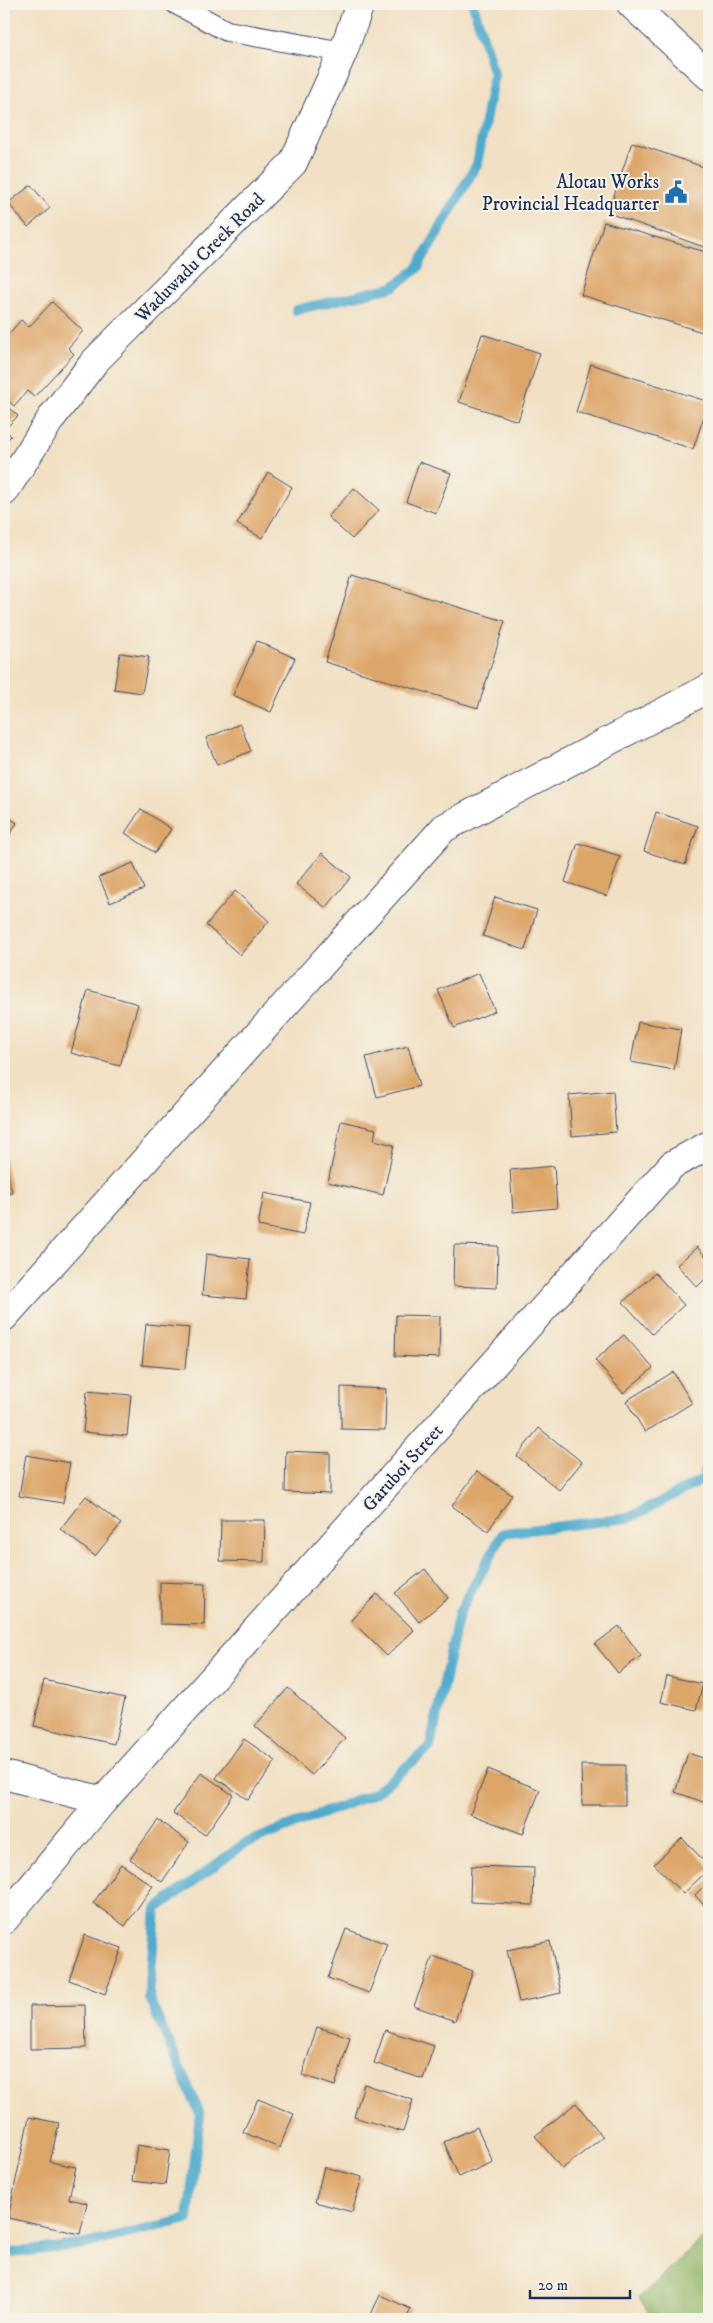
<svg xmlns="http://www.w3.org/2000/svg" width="713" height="2323" font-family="'IM FELL DW Pica',serif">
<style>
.forest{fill:#93b66b;stroke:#577264}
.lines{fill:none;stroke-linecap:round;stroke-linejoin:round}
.stream{stroke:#50abce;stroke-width:10}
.building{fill:#dda669}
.lane-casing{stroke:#3b4a6d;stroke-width:22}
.street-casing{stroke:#3b4a6d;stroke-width:30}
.lane{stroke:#fff;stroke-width:20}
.street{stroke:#fff;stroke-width:28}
.labels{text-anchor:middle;stroke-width:4;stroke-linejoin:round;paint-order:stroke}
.poi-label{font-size:19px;fill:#1b2f5e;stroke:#f7f3e8;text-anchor:end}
.street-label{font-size:19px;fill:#1b2f5e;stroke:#f7f3e8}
</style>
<rect width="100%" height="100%" fill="#f7f3e8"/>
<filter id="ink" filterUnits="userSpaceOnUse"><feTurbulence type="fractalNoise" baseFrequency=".02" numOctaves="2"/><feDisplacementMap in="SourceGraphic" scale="10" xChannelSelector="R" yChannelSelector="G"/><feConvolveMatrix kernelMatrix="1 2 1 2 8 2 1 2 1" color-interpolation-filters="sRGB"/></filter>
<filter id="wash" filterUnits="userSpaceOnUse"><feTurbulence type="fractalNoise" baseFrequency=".0096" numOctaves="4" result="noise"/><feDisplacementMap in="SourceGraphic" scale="20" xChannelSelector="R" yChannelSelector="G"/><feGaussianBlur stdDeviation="1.12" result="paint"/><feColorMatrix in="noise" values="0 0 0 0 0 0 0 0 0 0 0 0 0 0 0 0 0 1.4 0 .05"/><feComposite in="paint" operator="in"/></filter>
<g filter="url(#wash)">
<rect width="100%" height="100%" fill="#f1e0c3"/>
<path class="forest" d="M709 2232V2319H653L639 2298Z"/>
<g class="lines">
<path class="stream" d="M296 310 393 287 417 269 477 164 494 74 473 4
M4 2254 86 2244 188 2219 200 2114 149 1998 156 1909 244 1844 375 1793 430 1747 459 1613 503 1533 629 1518 702 1480 709 1462"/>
</g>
<g id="blocks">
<path class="building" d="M632 142 709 169V232L704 247 608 213Z
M31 185 50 208 28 227 8 203Z
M604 222 709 253V334L581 295Z
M52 302 83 331 68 348 74 354 34 397 27 391 14 406 4 397V339L21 320 29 327Z
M482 334 540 353 518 421 459 402Z
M591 364 709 402 693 449 576 412Z
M4 403 18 416 5 429 11 436 4 443Z
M419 462 451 473 436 513 406 502Z
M268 472 292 487 262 538 237 524Z
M354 488 379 510 352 539 328 517Z
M352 575 505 621 478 708 325 662Z
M257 641 295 658 271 712 233 695Z
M120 653 149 657 142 693 114 689Z
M240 724 251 751 217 765 206 738Z
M141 809 171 829 155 853 125 833Z
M656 812 698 826 685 865 644 851Z
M4 814 17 823 4 843Z
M578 843 620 856 607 896 565 882Z
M322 853 351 877 326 908 296 884Z
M133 863 144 889 110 903 99 877Z
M235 891 269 921 240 955 206 925Z
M495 897 537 910 525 950 483 936Z
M479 973 495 1011 454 1028 438 990Z
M88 990 138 1004 120 1066 71 1053Z
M638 1022 681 1029 674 1070 631 1062Z
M408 1046 419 1086 377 1097 366 1057Z
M613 1091 616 1132 572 1136 569 1095Z
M341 1121 376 1129 374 1140 394 1145 383 1195 328 1182Z
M4 1154 12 1193 4 1194Z
M554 1166 557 1208 513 1212 510 1170Z
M264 1193 310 1202 303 1235 258 1226Z
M454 1245 498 1246 497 1288 453 1286Z
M697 1247 709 1260V1275L697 1287 677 1265Z
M206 1254 250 1259 246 1299 202 1295Z
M655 1273 684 1305 652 1334 623 1302Z
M396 1315 440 1316 439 1358 395 1356Z
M146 1324 189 1328 185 1369 142 1365Z
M624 1335 653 1368 623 1393 595 1360Z
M673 1372 692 1403 645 1432 626 1401Z
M341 1387 386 1389 385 1430 341 1429Z
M87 1391 131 1395 127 1436 83 1432Z
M539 1428 582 1462 559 1490 517 1456Z
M286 1451 330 1453V1494L285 1492Z
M26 1455 70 1463 63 1503 19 1496Z
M477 1471 512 1495 488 1531 452 1506Z
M86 1496 121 1524 95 1556 60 1529Z
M221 1520H265L264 1562 220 1561Z
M425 1569 448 1598 419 1622 395 1593Z
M160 1582 205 1584 204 1625 160 1624Z
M377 1594 414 1630 387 1656 351 1620Z
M619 1626 641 1656 618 1673 595 1644Z
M667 1676 703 1684 696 1710 661 1702Z
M44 1680 125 1698 114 1744 34 1726Z
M288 1688 345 1738 312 1775 255 1726Z
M244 1739 276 1761 248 1800 216 1778Z
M688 1753 709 1760V1804L675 1792Z
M581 1765H625V1805H582Z
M488 1769 540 1790 523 1834 470 1814Z
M201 1773 233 1795 205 1835 173 1813Z
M158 1820 189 1842 162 1882 130 1859Z
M682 1838 709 1866V1869L683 1894 654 1864Z
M121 1864 153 1886 125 1926 93 1903Z
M471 1866 534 1868 533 1905 470 1902Z
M709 1881V1911L695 1895Z
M346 1929 387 1944 369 1993 328 1978Z
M85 1935 122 1948 105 1994 69 1980Z
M550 1941 561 1993 519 2002 507 1950Z
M433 1956 473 1971 455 2021 414 2006Z
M85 2005 86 2048 30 2049V2006Z
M317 2027 350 2037 335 2086 302 2075Z
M385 2030 434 2046 423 2079 374 2063Z
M364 2084 413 2100 403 2132 354 2117Z
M258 2099 294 2114 279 2148 243 2132Z
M576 2103 603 2137 562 2169 535 2136Z
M29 2117 59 2123 50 2162 76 2167 69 2199 87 2203 80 2234 8 2218Z
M477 2127 493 2162 459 2177 444 2142Z
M137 2145 170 2150 165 2185 132 2181Z
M324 2167 362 2177 352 2212 315 2202Z
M380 2295 411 2309 406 2319H369Z"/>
</g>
</g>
<g filter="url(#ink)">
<use href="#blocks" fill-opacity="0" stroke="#3b4a6d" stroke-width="1"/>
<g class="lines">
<defs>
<path id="lane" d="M176 4 227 31 343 52"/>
<path id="street" d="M631 4 709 76
M4 492 52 417 95 361 293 163 343 52 360 4
M4 1317 444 828 709 688
M4 1775 103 1801
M4 1920 103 1801 672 1165 709 1145"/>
</defs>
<use href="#lane" class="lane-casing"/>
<use href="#street" class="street-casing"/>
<use href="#lane" class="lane"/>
<use href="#street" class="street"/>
</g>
</g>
<defs>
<symbol id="civic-bare" viewBox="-9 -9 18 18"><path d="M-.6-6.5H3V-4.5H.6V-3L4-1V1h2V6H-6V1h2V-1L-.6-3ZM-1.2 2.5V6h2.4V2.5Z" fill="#1f6fb2" stroke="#f7f3e8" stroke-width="2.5" paint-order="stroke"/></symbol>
</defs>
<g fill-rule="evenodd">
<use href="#civic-bare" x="660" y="176" width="32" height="32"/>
</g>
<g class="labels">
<g class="poi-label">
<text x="659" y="188">Alotau Works<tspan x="659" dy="22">Provincial Headquarter</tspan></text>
</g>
<g class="street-label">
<text transform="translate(199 257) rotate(-45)" y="7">Waduwadu Creek Road</text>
<text transform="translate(402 1467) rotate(-48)" y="7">Garuboi Street</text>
</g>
</g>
<rect width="713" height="2323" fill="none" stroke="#f7f3e8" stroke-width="20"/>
<path d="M530 2290v8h100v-8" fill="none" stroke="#1b2f5e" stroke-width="2.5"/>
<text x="538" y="2290" font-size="15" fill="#1b2f5e" stroke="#f7f3e8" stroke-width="4" paint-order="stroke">20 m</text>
</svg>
